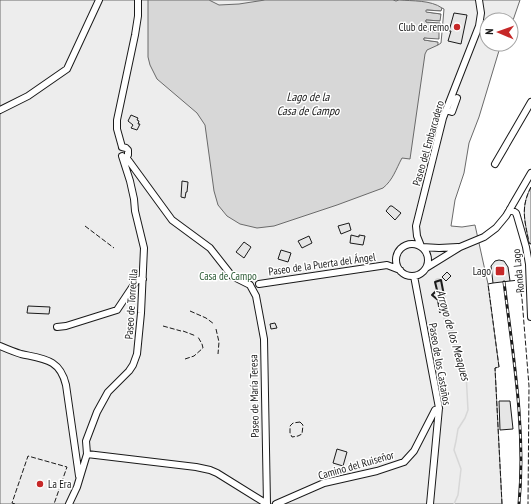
<svg xmlns="http://www.w3.org/2000/svg" width="531" height="504" font-family="'PT Sans Narrow',sans-serif">
<style>
.green{fill:#ededed;stroke:#6a6a6a}
.water{fill:#d7d7d7;stroke:#6a6a6a}
.pier{fill:#fff;stroke:#6a6a6a}
.lines{fill:none;stroke-linecap:round;stroke-linejoin:round}
.stream{stroke:#d7d7d7;stroke-width:1.5}
.canal{stroke:#d7d7d7;stroke-width:6}
.building{fill:#e6e6e6;stroke:#1a1a1a}
.minor-casing{stroke:#1a1a1a;stroke-width:8}
.minor{stroke:#fff;stroke-width:6}
.rail-casing{stroke:#1a1a1a;stroke-width:3}
.rail{stroke:#fff;stroke-width:1.5;stroke-dasharray:4.5;stroke-linecap:butt}
.fence{stroke:#1a1a1a;stroke-width:1;stroke-dasharray:5 2;stroke-linecap:butt}
.wall{stroke:#1a1a1a;stroke-width:2}
.poi-dot{fill:#c62828;stroke:#fff;stroke-width:1.5}
.labels{text-anchor:middle;stroke-width:3;stroke-linejoin:round;paint-order:stroke}
.poi-label{font-size:11px;fill:#1a1a1a;stroke:#fff;text-anchor:end}
.street-label{font-size:11px;fill:#1a1a1a;stroke:#fff}
.park-label{font-size:11px;fill:#2b5a34;stroke:#fff}
.water-label{font-size:12px;font-style:italic;fill:#1a1a1a;stroke:#fff}
</style>
<rect width="100%" height="100%" fill="#fff"/>
<path class="green" d="M0 0H520L511 26V20H487V44H501L479 117 469 143 464 173 455 200 451 226 462 227 475 225 488 284 499 367 495 368 502 504H0Z
M531 187V244L529 243C525 221 520 208 531 187Z"/>
<path class="water" d="M148 0H209L219 5 239 4 265 0H393L396 1 399 0C412 1 431 0 442 8V11L427 10V12L441 14V21L426 20V22L440 23V30L425 29V30L440 32 439 40 424 38V40L439 42 438 45 427 50 425 54 410 159 402 158C396 169 393 180 383 188L337 205 274 226 257 228 240 224 227 216 218 205 214 191 205 125 197 113 157 79 150 65 148 57Z"/>
<path class="pier" d="M442 8 444 9 442 32 441 43 438 45V42L424 40V38L439 39V32L424 31 425 29 440 30V23L426 22V20L440 21 441 14 426 12V10L441 11Z"/>
<g class="lines">
<path class="stream" d="M454 504 458 495 461 469 454 450 456 441 458 429 465 418 468 410 466 373 456 347"/>
<path class="canal" d="M438 281 445 314 456 347"/>
</g>
<path class="building" d="M454 13 467 15 461 44 448 41 451 31H449Z
M131 115 138 118 137 120 139 121 138 124H140L137 130 131 128 133 125 128 121Z
M182 181 188 182 187 192H186L185 198 181 197Z
M390 206H392L401 213 395 220 386 211Z
M349 223 351 230 341 234 338 226Z
M351 235 359 237V235L365 236 363 245 350 243Z
M309 236 312 243 302 248 298 241Z
M244 242 251 247 244 258 236 252Z
M281 250 291 253 288 262 278 259Z
M499 260 504 261 508 267 510 281 493 283 491 266 495 261Z
M447 272 451 276 446 281 442 277Z
M28 306 50 307 49 314 27 313Z
M275 323 277 328 271 329 270 324Z
M499 401H510L513 429 500 430Z
M337 449 347 452 343 466 333 463Z"/>
<g class="lines">
<defs>
<path id="minor" d="M0 110 28 96 67 69 99 0
M446 110 452 112 457 98
M122 147 117 129V120L135 35 138 16V0
M122 147 126 148 128 150V155L126 157
M126 157 172 220 210 248 232 276 250 285
M495 164 531 102
M510 209 516 213 517 216 526 247 529 264 531 317
M396 260a16 16 0 1 1 32 0a16 16 0 1 1-32 0Z
M421 246 417 236 416 226 443 118 479 26 481 13 479 0
M422 247 439 248 458 247
M426 268 460 247 484 237 496 228 506 216 531 173
M414 276 439 408 430 504
M259 284 387 265 400 270
M250 285 256 296 264 339 267 504
M57 327 66 326 117 310 137 280 143 279
M0 346C7 349 14 352 21 354 44 359 60 359 66 385L79 476
M87 454 196 467 210 470 217 473 267 504
M69 504 77 487 87 454 86 441 97 412 108 392 129 371 133 365 137 354 141 313 144 248 135 211 134 199 130 181 122 156
M276 504 324 483 377 471 404 462 414 451 435 410 439 408"/>
</defs>
<use href="#minor" class="minor-casing"/>
<use href="#minor" class="minor"/>
<defs>
<path id="rail" d="M504 282C513 355 526 430 519 504"/>
</defs>
<use href="#rail" class="rail-casing"/>
<use href="#rail" class="rail"/>
<path class="fence" d="M531 187C520 208 525 221 529 243L531 244
M85 226 114 248
M510 281 519 280 522 299 529 386 528 504
M493 283 488 284 499 367 495 368 502 504
M190 311 206 318 214 324
M163 326 181 331
M216 329 219 342 218 354
M183 331 196 336
M185 359 194 356 203 348 202 344 198 337
M300 422 303 425 302 434 298 436 292 437 290 433V426L293 423Z
M15 504 12 503 28 456 67 467 54 504"/>
<path class="wall" d="M440 312 438 300 432 295 437 290 435 282 441 280 447 311"/>
</g>
<g class="poi-dot">
<circle cx="457" cy="27" r="4"/>
<rect x="495" y="266" width="10" height="10" rx="2"/>
<circle cx="40" cy="484" r="4"/>
</g>
<g class="labels">
<g class="poi-label">
<text x="449" y="31">Club de remo</text>
<text x="491" y="275">Lago</text>
<text x="48" y="488" text-anchor="start">La Era</text>
</g>
<g class="street-label">
<text transform="translate(428 143) rotate(-74)" y="4">Paseo del Embarcadero</text>
<text transform="translate(322 264) rotate(-8)" y="4">Paseo de la Puerta del Ángel</text>
<text transform="translate(518 271) rotate(-96)" y="4">Ronda Lago</text>
<text transform="translate(131 304) rotate(-86)" y="4">Paseo de Torrecilla</text>
<text transform="translate(440 364) rotate(80)" y="4">Paseo de los Castaños</text>
<text transform="translate(254 396) rotate(-91)" y="4">Paseo de María Teresa</text>
<text transform="translate(356 465) rotate(-16)" y="4">Camino del Ruiseñor</text>
</g>
<g class="park-label">
<text x="228" y="280">Casa de Campo</text>
</g>
<g class="water-label">
<text x="308" y="101">Lago de la<tspan x="308" dy="14">Casa de Campo</tspan></text>
<text transform="translate(453 335) rotate(74)" y="4">Arroyo de los Meaques</text>
</g>
</g>
<g transform="translate(499 32) rotate(272)"><circle r="19" fill="#ffffff" stroke="#a3a3a3"/>
<path d="M0-3L7 15L0 10L-7 15Z" fill="#c62828"/>
<text y="-6" font-size="11" font-weight="bold" text-anchor="middle" fill="#1a1a1a">N</text>
</g>
</svg>
